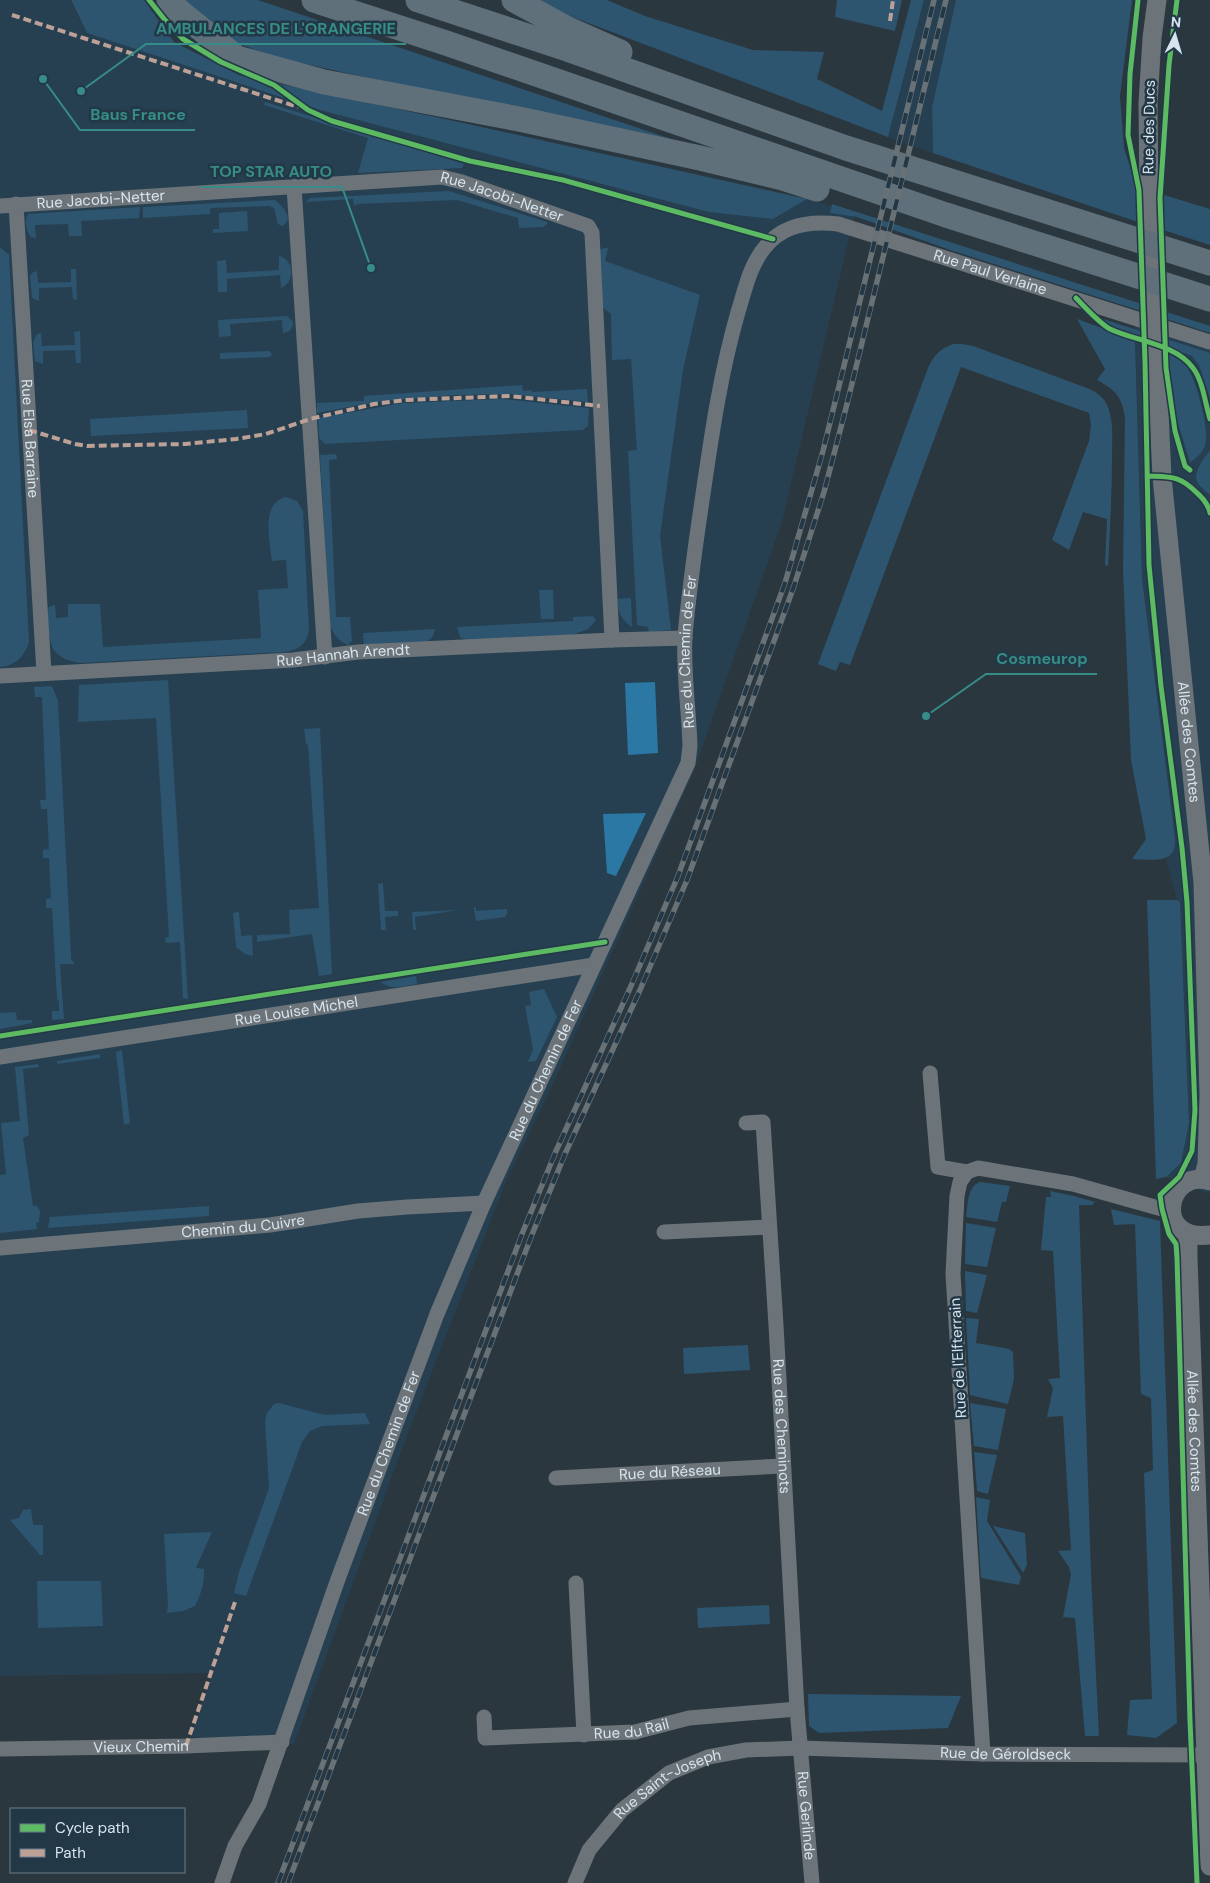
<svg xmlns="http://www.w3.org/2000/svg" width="1210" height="1883" font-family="'DM Sans',sans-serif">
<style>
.built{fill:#264051}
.green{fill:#2d5570}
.water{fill:#2b78a5}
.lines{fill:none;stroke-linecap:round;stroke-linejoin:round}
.minor{stroke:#6c747a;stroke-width:15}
.tertiary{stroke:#6c747a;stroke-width:19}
.trunk{stroke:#5f707a;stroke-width:25}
.rail-casing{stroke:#687176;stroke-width:5.5}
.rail{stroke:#233847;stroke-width:4;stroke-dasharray:11;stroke-linecap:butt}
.quiet{stroke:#bda197;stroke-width:4;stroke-dasharray:8 4;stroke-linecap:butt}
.cycleway-casing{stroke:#233847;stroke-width:8}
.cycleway{stroke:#5cba63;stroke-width:5}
.labels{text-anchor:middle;stroke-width:5;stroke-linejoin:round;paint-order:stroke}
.street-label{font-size:15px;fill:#d7e4ed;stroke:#233847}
.leader{fill:none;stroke:#378c87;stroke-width:2}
.callout-dot{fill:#378c87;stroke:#233847;stroke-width:2}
.callout-label{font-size:16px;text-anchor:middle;font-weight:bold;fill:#378c87;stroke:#233847;stroke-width:5;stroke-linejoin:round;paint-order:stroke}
</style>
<rect width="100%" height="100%" fill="#2b373f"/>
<path class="built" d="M0 0H70L87 33 320 110 773 219 807 199 855 212 782 522 693 773 552 1086 505 1184 403 1446 294 1744 190 1737 213 1673 0 1676Z
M924 0H956L932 107 933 153 888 137Z
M1135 326H1171L1210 334V1194L1166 1177 1181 1163 1189 1123 1180 902 1177 900 1166 858 1174 850 1175 838 1142 579Z"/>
<path class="green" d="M71 0H144L174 42 239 75 468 124 807 199 773 219 709 212 320 110 87 33Z
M182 0H258L671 139 643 138 278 58 231 41Z
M539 0H607L645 16 753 50 824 52 817 79 882 111 911 0H924L888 137 575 18Z
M837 0H902L895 31 835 17Z
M956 0H1132L1120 96 1124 148 1137 189 1138 222 933 153 932 107Z
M265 102 464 164 462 168 358 173 368 138 264 105Z
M449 191 547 222V224L543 227 519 228 518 218 457 200 357 204 354 206 353 199 306 202 310 198Z
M1164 195 1210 209V245L1163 230Z
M275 200C283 206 295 220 282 226L278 224 274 208 269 206 210 208V214L143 218V207Z
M832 204 1210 326V333L950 250 857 217 830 213Z
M140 207 139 218 81 221 82 236H69L68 224 35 225 36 238 31 237C26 231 24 221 28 214Z
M247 211 248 231 213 233V229H219V213Z
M0 247 9 255 29 642C25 656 15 666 0 667Z
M604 248H608L605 261 700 295 683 370 660 536 671 630 649 632 648 627 637 625 628 451 637 450 631 359 612 360 611 314 601 306 599 250Z
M279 256C295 260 295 282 281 288L280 275 227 279V292H218L217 261 226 260 227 273 279 270Z
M71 269H76L77 300 73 299 72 287 39 288V301L32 298 30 277 32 273 37 271 38 283 71 282Z
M287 316 293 322C293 329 290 332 283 333L282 320 230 324 231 336 219 337 218 320Z
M1077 319 1135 340 1142 579 1175 838C1175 841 1175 847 1174 850 1167 864 1145 859 1132 859L1146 839 1131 760 1123 570 1125 418C1122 397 1116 390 1097 380L1105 369Z
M1103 319 1210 353V398L1199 365 1192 356 1110 326Z
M80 331 81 363H76L75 350 43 351V364L35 361 33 342 37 334 41 333 42 346 75 345 74 332Z
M953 344H962L973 346 1087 388C1096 392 1103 396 1107 405 1114 421 1112 438 1112 455 1112 492 1110 529 1108 566L1105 565 1107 519 1083 512 1069 550 1052 540 1089 441 1091 425 1089 413 961 367 850 665 840 662 836 671 818 664 928 368C934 355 940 349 953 344Z
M269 351 272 354 270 357 220 359V353Z
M1168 353C1175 356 1182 360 1187 367 1196 380 1210 429 1205 445 1203 452 1197 458 1190 462L1175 414 1169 385Z
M522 385 523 391 531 390 532 392 587 389 588 402 510 394 455 395 381 401 317 413V403L364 401V396Z
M503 399 589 408 588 426 583 430 325 444 319 438 318 418 403 403Z
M247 410 248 428 91 436 90 419Z
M1210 450V495C1206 491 1201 488 1198 483 1191 473 1205 458 1210 450Z
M336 454 337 459 329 460 336 617H350L352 641 348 645C337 641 332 632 329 622L320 455Z
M286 497 297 501 303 511 309 631C306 645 298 650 284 652L79 663C56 658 50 651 48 627 48 620 47 613 49 607L55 605 56 618 68 617V604H100L103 647 261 638 258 590 288 588 286 560 272 561C270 542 260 503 286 497Z
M553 590 554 619H541L539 590Z
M631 598 632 627C620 619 619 612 617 599Z
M593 616 596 620 588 629 572 635 468 641 460 637 457 627 573 621V617Z
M435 629 433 636 427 642 364 645 363 633Z
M168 680 188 999 183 998 180 942 166 943 165 938 169 937 156 718 78 722 79 685Z
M52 686 58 701 71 955V959L75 964H60L64 1019 52 1020V1011H59V1000L57 999 52 908H46V899L51 898 49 858H43V850L49 849 47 809H41L40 800H46L42 697H35L34 687Z
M320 728 332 974 319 976 312 934 257 942V935L290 934 289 910 319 908 308 745 306 744 304 729Z
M383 883 385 911H398V916L385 917 386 930H381L378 884Z
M1147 900H1177L1180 902 1189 1123 1181 1163 1166 1177 1156 1179Z
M476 907V911L507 909V914L505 917 476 921 474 908Z
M459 910 415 917 416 930H413L412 912Z
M239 912 241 936 252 935 253 956 245 954 236 947 233 913Z
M416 976 417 984C405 986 391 991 381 982Z
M544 989 557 1017 536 1061 528 1062 533 1049 525 1006 531 1005 529 992Z
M16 1012 17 1020H32V1023L0 1029V1013Z
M122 1050 130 1123 124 1125 116 1052Z
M100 1054V1058L57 1064V1061Z
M38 1064 39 1067 23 1069 29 1135 23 1138 33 1206H37L40 1211 39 1222 36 1223 37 1229 0 1233V1175L6 1174 1 1123 20 1121 15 1067Z
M980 1182 1010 1186 1006 1202H1002L997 1222 966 1217C968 1205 967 1186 980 1182Z
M1050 1191 1074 1196 1095 1202 1092 1205H1079L1091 1574 1099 1736H1085L1075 1618 1063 1617 1071 1574 1069 1567 1058 1551 1071 1550 1063 1416 1047 1417 1053 1388 1048 1379 1060 1378 1053 1251 1041 1250 1046 1197H1051Z
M209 1206V1216L48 1228 50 1217Z
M1111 1209 1160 1221 1177 1723 1156 1738 1127 1735 1130 1700 1152 1699 1144 1473 1153 1470 1151 1398 1141 1394 1135 1224 1114 1225Z
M966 1223 996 1228 987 1267 965 1264Z
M965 1271 987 1275 977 1313 966 1311Z
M966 1318 979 1319 976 1343 1009 1349 1013 1352 1014 1379 1008 1404 970 1395Z
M748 1345 750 1370 684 1374 683 1348Z
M279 1403 325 1415 365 1413 370 1424 322 1426 310 1431 302 1442 246 1596 234 1593 239 1572 269 1488 265 1421 267 1413 274 1404Z
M970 1403 1006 1409 998 1450 974 1446Z
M974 1452 997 1455 988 1494 977 1491Z
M976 1497 990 1500 987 1521 1019 1573 1021 1577 1019 1585 981 1578Z
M31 1509 33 1525H43V1555H40L10 1520 19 1518 23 1510Z
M993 1526 1025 1533 1027 1565 1023 1573Z
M212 1532 196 1568 204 1569C205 1581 201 1595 195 1606L183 1611 167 1613 168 1606 164 1534Z
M37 1581H101L103 1626 38 1628Z
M769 1605 770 1624 698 1628 697 1608Z
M808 1694 961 1696 948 1728 819 1733 809 1726Z"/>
<path class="water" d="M655 682 658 753 628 755 625 683Z
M646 813 616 876 607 873 603 814Z"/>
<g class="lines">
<g class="minor">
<path d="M294 187 325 657"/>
<path id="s1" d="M16 204 44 673"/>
<path id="s2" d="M0 206 442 177 462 182 588 226 592 233 612 640"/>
<path id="s3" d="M0 676 293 660 358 652 612 640 685 638"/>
<path id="s4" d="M0 1057 594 965"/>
<path d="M930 1073 938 1167 967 1172"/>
<path id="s5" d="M746 1123 763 1122 776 1325 797 1709 812 1883"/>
<path d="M664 1232 769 1227"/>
<path id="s6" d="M0 1248 270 1225 358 1211 407 1207 484 1203"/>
<path id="s7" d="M556 1478 783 1466"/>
<path d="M576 1583 584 1735"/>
<path id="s8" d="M484 1717 485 1738 635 1732 689 1718 797 1709"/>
<path id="s9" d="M0 1749 186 1746 282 1742"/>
<path d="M983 1754 953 1274 957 1196 960 1182 967 1172 978 1168 1073 1184 1162 1209H1170"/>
<path id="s10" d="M222 1883 235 1846 259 1804 338 1579 437 1314 484 1203 688 763 690 746C689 710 683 673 685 636 689 589 696 541 703 494 712 432 721 371 738 312 745 290 750 264 766 246 784 224 812 221 838 224L1210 342"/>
<path id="s11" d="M575 1883 589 1850 622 1810 669 1773 708 1757 746 1750 800 1748 983 1754 1210 1755"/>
</g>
<g class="tertiary">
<path id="s12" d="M1157 0 1152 38 1148 103 1149 194 1162 477 1203 883 1209 1095 1207 1164 1203 1179"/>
<path d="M1210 1181C1167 1167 1151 1242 1210 1235"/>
<path id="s13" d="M1188 1235V1258L1210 1866"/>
</g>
<path class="trunk" d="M169 0 172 5 186 17 237 58 324 82 519 119 700 158 783 178 817 189
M314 0 446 43 946 215 1210 299
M418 0 567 49 846 148 1210 263
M514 0 570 30 620 52"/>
<defs>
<path id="rail" d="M278 1883 522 1234 556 1151 631 986 678 876 785 583 823 451 934 0
M288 1883 531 1237 565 1154 640 990 687 880 794 586 824 492 847 404 946 0"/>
</defs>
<use href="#rail" class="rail-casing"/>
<use href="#rail" class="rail"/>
<path class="quiet" d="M12 15 298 107
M890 21 893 0
M29 430 75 444 87 446 185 444 236 439 266 434 310 419 374 404 405 400 510 396 600 406
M186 1746 235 1602"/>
<defs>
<path id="cycleway" d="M149 0 165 20 183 39 221 62 274 85 308 110 332 121 470 161 563 180 773 239
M1138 0 1130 74 1128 135 1139 190 1145 362 1149 565 1161 686 1182 848 1187 902 1195 1110 1192 1151 1179 1177 1160 1195 1162 1209 1169 1234 1176 1244 1177 1258 1190 1721 1197 1883
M1177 0 1169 65 1160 198 1166 368 1175 431 1185 466 1190 470
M1076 298C1086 308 1098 322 1110 329 1135 341 1176 344 1193 368 1203 381 1205 403 1210 419
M1147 476C1171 477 1179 475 1197 493 1204 499 1208 504 1210 513
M0 1036 605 942"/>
</defs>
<use href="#cycleway" class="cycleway-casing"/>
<use href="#cycleway" class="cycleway"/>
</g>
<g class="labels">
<g class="street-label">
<text transform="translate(1149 127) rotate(-89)" y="5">Rue des Ducs</text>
<text dy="5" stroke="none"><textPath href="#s2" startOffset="506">Rue Jacobi-Netter</textPath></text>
<text dy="5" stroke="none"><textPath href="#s2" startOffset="101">Rue Jacobi-Netter</textPath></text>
<text dy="5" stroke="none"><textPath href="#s10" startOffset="1981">Rue Paul Verlaine</textPath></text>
<text dy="5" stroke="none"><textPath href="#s1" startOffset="235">Rue Elsa Barraine</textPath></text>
<text dy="5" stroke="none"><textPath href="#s10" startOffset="1326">Rue du Chemin de Fer</textPath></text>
<text dy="5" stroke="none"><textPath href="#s3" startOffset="344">Rue Hannah Arendt</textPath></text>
<text dy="5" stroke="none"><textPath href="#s12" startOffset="744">Allée des Comtes</textPath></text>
<text dy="5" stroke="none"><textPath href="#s4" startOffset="300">Rue Louise Michel</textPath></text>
<text dy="5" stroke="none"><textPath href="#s10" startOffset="876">Rue du Chemin de Fer</textPath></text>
<text dy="5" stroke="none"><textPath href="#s6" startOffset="244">Chemin du Cuivre</textPath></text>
<text transform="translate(958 1358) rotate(-93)" y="5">Rue de l'Elfterrain</text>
<text dy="5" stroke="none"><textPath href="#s5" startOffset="322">Rue des Cheminots</textPath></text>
<text dy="5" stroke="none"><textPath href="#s13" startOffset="196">Allée des Comtes</textPath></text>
<text dy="5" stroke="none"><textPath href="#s10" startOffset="471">Rue du Chemin de Fer</textPath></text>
<text dy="5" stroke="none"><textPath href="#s7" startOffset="114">Rue du Réseau</textPath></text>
<text dy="5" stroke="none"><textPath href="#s8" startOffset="168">Rue du Rail</textPath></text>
<text dy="5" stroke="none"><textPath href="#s9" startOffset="141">Vieux Chemin</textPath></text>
<text dy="5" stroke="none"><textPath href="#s11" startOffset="488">Rue de Géroldseck</textPath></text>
<text dy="5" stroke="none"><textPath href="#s11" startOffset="141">Rue Saint-Joseph</textPath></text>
<text dy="5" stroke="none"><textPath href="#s5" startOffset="712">Rue Gerlinde</textPath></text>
</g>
</g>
<path class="leader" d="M81 91L146 44H406M43 79L80 130H195M371 268L342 187H200M926 716L986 674H1097"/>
<g class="callout-dot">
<circle cx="81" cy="91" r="5"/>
<circle cx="43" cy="79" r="5"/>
<circle cx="371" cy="268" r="5"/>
<circle cx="926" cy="716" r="5"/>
</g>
<g class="callout-label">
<text x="276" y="34">AMBULANCES DE L'ORANGERIE</text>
<text x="138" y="120">Baus France</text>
<text x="271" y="177">TOP STAR AUTO</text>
<text x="1042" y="664">Cosmeurop</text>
</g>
<rect x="10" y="1808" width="175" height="65" fill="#233847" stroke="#6b7d89"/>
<rect x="20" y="1824" width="25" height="8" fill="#5cba63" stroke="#6b7d89"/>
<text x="55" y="1833" font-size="15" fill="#d7e4ed">Cycle path</text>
<rect x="20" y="1849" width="25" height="8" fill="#bda197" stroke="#6b7d89"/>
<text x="55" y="1858" font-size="15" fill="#d7e4ed">Path</text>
<g transform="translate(1175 35) rotate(5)" stroke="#233847" stroke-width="4" paint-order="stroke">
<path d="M0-4L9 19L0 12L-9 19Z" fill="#d7e4ed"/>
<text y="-8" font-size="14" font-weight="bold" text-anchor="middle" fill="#d7e4ed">N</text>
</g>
</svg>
